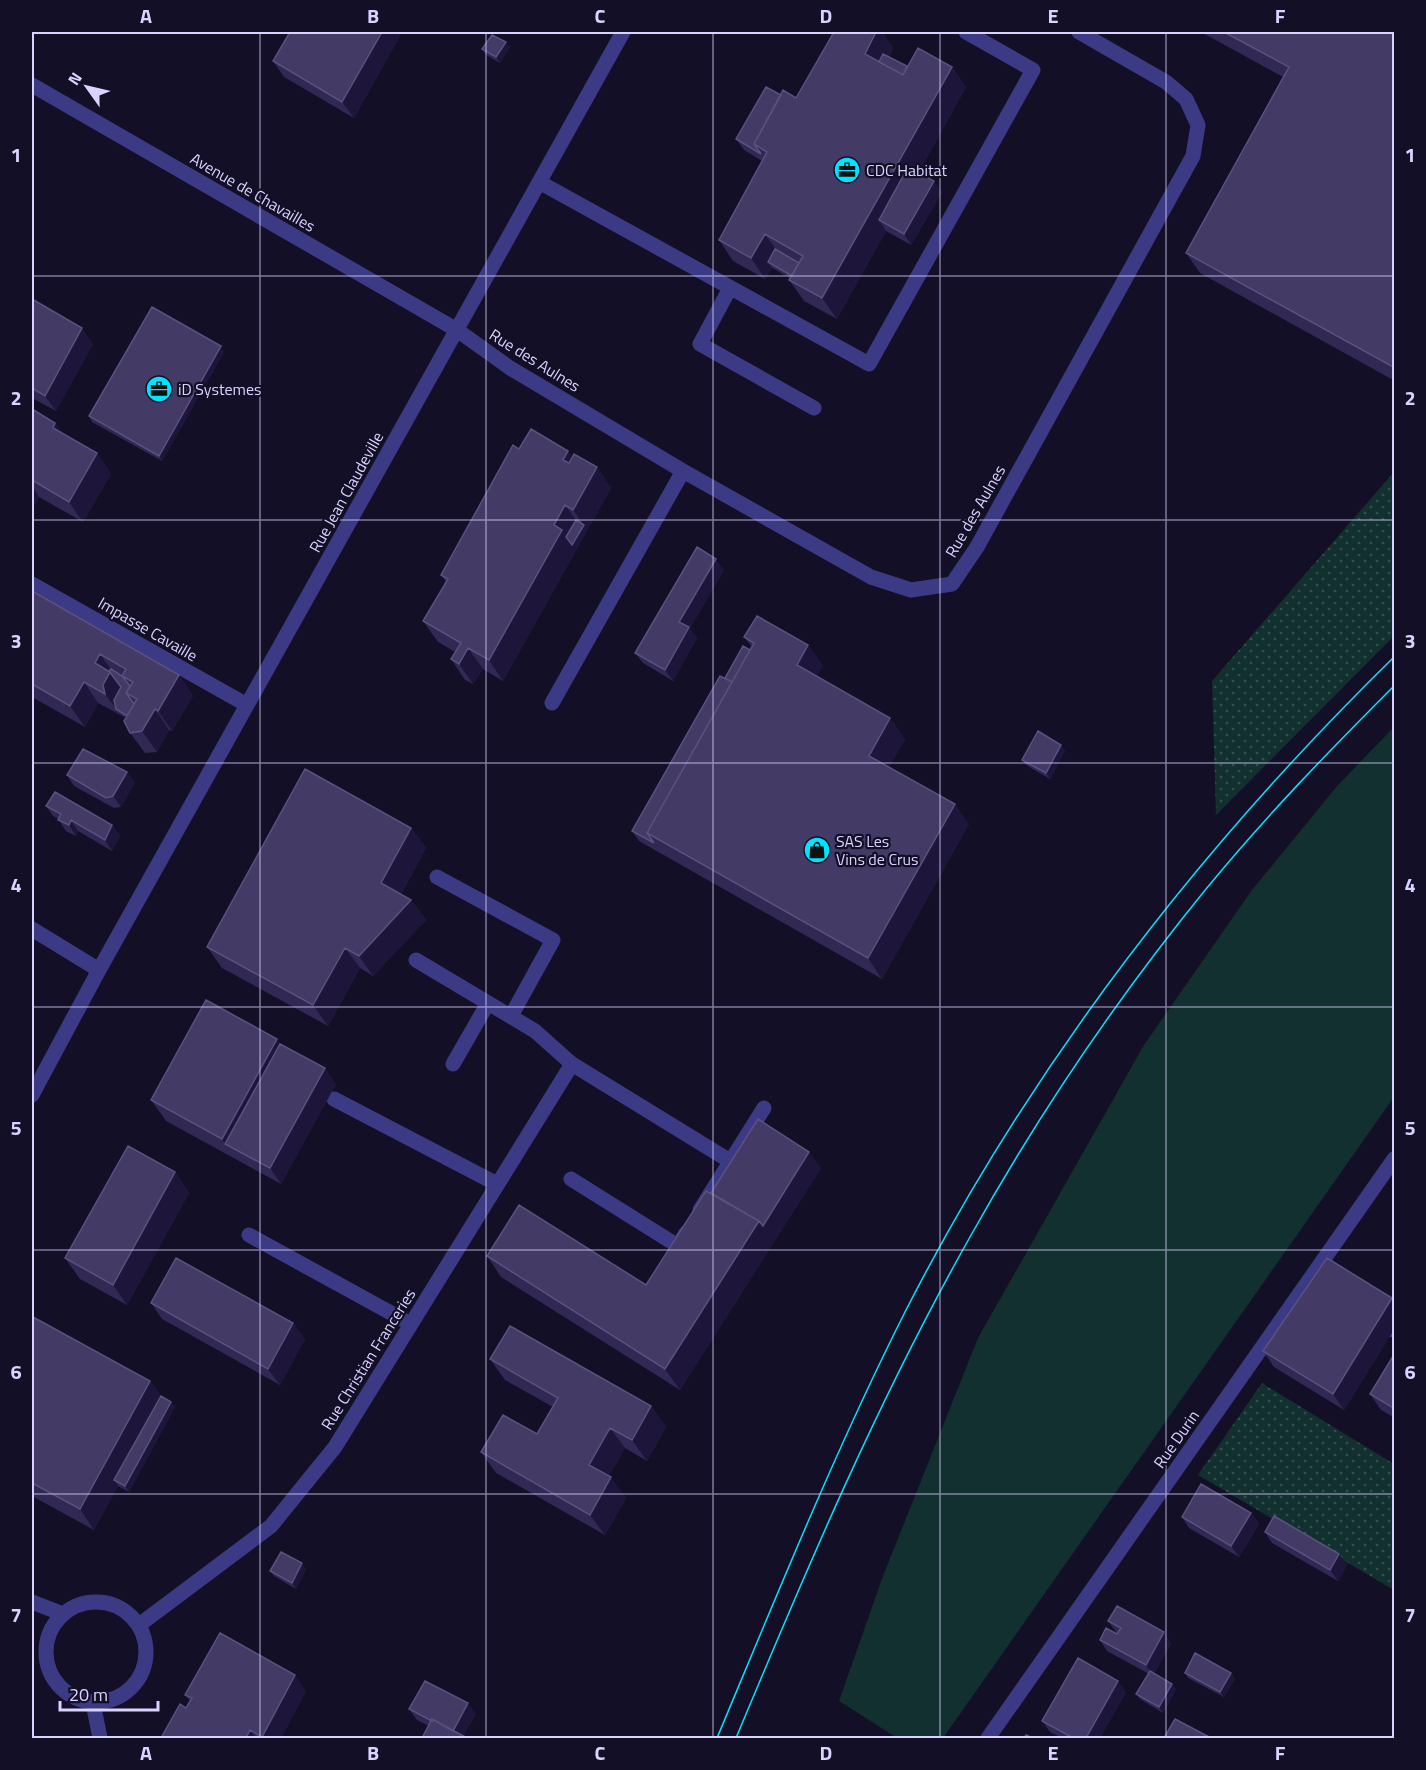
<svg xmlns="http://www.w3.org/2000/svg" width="1426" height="1770" font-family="'Titillium Web',sans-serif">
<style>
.grass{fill:url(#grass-dots)}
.park{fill:#12302f}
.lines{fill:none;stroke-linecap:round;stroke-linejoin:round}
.minor{stroke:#3d3a85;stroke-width:15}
.tram{stroke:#00e5ff;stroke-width:1.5}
.wall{fill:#312854}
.shaded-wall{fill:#1d163a}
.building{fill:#433a66;stroke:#5a527e;stroke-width:1.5}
.grid{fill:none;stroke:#d9d4ff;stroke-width:1.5;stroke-opacity:0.55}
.labels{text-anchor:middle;stroke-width:4.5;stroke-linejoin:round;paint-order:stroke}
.poi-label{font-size:16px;fill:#d9d4ff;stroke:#130f26;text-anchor:start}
.street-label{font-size:16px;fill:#d9d4ff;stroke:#130f26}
.neatline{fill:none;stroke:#d9d4ff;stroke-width:2}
.grid-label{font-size:20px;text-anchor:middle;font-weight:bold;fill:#d9d4ff}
</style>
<defs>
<pattern id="grass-dots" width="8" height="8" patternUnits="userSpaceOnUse" patternTransform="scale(1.5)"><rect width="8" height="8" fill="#12302f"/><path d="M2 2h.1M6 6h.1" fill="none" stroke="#344d4e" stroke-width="1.8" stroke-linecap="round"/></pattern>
</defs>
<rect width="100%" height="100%" fill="#130f26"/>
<path class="grass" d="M1394 472V636L1216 815 1212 681Z
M1262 1383 1394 1464V1590L1198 1475Z"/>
<path class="park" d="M1394 727V1097L943 1738H897L839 1701 883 1576 978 1338 1144 1045 1252 890 1338 785Z"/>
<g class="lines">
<path class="minor" d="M32 85 457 330 510 368 683 471 871 577 911 590 952 584 977 547 1193 156 1198 125 1186 99 1166 82 1079 32
M539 182 869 364 1033 70 966 32
M730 288 700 344 814 408
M32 584 247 705
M552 703 683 471
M437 877 553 940 511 1016
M32 929 99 970
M416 960 535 1031 572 1064 730 1161
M453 1064 488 1003
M32 1095 99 970 623 32
M334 1099 497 1184
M571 1179 678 1246 686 1233
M700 1210 764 1108
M249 1235 411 1324
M1393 1330H1394
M46 1652a50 50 0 1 1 100 0a50 50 0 1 1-100 0Z
M32 1602 63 1614
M139 1625 271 1526 335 1447 572 1064
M93 1703 100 1738
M988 1738 1394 1159"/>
<path class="tram" d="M717 1738C777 1595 835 1451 905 1312 1030 1067 1198 849 1394 657
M736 1738C807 1568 879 1398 970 1237 1038 1115 1118 997 1206 889 1265 817 1329 751 1394 686"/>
</g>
<path class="wall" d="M290 32H402L354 118 284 77 273 61Z
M834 32H882L893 48 889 57 907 66 952 67 966 87 919 172 942 192 911 245 886 231 837 319 804 301 789 280 790 278 772 268 765 279 733 261 719 240 762 161 744 150 736 139 781 95 796 98Z
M1201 32H1395V381L1200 273 1186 253 1283 77Z
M506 42 510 47 500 63 486 55 482 49Z
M32 299 93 344 56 411 32 398Z
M224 352 162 461 92 422 89 416Z
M32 409 55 423 63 434 97 453 111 474 83 522 39 497 32 510Z
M519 449 568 451 572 456 597 467 611 488 503 681 483 669 473 684 465 680 451 659 455 652 438 642 423 621 446 582 441 575Z
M724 570 690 628 697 638 673 681 643 663 635 653Z
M32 591 179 675 193 696 172 731 169 730 157 752 145 753 130 733 126 718 98 703 85 727 32 697Z
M744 637 808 645 823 666 816 676 890 718 905 739 889 767 969 824 882 979 639 841 632 831 725 678 750 650 752 647Z
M1065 751 1050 779 1026 765 1022 760Z
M67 775 135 782 121 807 114 808 74 786Z
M46 806 112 825 120 836 112 851 78 831 76 836 66 831 58 819 53 816Z
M411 828 426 848 401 894 411 900 426 920 373 976 360 968 328 1026 222 968 207 947Z
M277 1039 280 1044 336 1084 281 1184 166 1121 151 1100Z
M821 1168 680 1390 501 1277 487 1256 646 1285 711 1193Z
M175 1172 189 1193 127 1305 80 1279 65 1258Z
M1392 1298 1395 1301V1328L1344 1410 1274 1367 1263 1351Z
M151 1303 293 1323 305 1339 280 1385 162 1319Z
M32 1320 150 1381 161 1396 175 1407 129 1492 118 1486 94 1530 32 1496Z
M1395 1353V1418L1381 1410 1370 1394Z
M490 1359 651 1406 666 1427 647 1461 625 1448 609 1476 626 1498 605 1535 496 1473 481 1452 537 1434 553 1407 505 1380Z
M1251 1513 1259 1524 1239 1557 1189 1528 1182 1517Z
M1265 1532 1339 1554 1347 1565 1338 1581 1272 1543Z
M306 1569 296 1589 274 1576 270 1571Z
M1108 1621 1171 1643 1154 1674 1172 1684 1176 1689 1163 1713 1140 1699 1136 1694 1149 1674 1107 1651 1100 1640 1118 1633 1116 1632Z
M1185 1673H1231L1235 1679 1224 1697 1188 1678Z
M306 1691 281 1738H161L186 1708 190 1701 185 1695Z
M1126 1692 1100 1738H1062L1050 1732 1042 1721Z
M409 1709 476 1714 463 1736 429 1726 417 1720Z"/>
<path class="shaded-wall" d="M382 32H402L354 118 342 102Z
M876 32H882L893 48 881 72 865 54Z
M506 42 510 47 500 63 496 57Z
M952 67 966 87 889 226 879 220 886 231 837 319 822 298Z
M934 181 942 192 911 245 904 234Z
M765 234 779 254 768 262 772 268 765 279 751 258Z
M82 328 93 344 56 411 45 396Z
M221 346 224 352 162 461 159 456Z
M55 423 70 443 53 428Z
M568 451 583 471 563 460Z
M97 453 111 474 83 522 69 502Z
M597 467 611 488 503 681 489 660 554 525 565 505 580 526 584 525 573 510Z
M32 486 39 497 32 510Z
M716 559 724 570 690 628 697 638 673 681 665 670 679 622Z
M808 645 823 666 811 686 797 665Z
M468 648 483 669 473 684 459 664Z
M100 654 114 674 124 692 116 709 105 694 95 663Z
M179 675 193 696 172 731 158 711Z
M84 682 98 703 85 727 70 706Z
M155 709 169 730 157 752 142 731Z
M890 718 905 739 884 776 869 756Z
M1061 745 1065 751 1050 779 1046 773Z
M127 772 135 782 121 807 113 796Z
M955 804 969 824 882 979 868 958Z
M71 820 78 831 76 836 69 825Z
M112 825 120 836 112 851 105 840Z
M411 828 426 848 395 904 381 883Z
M411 900 426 920 373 976 359 956Z
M345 948 360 968 328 1026 313 1005Z
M277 1039 292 1059 225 1144 222 1139Z
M325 1068 336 1084 281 1184 270 1168Z
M809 1152 821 1168 680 1390 665 1369 759 1221Z
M175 1172 189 1193 127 1305 113 1285Z
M1392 1298 1395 1301V1328L1344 1410 1333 1394Z
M293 1323 305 1339 280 1385 268 1369Z
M150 1381 165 1401 114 1480 118 1486 94 1530 80 1509Z
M171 1402 175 1407 129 1492 125 1486Z
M651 1406 666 1427 647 1461 632 1440Z
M610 1428 625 1448 604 1485 589 1465Z
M611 1477 626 1498 605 1535 590 1515Z
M1251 1513 1259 1524 1239 1557 1231 1546Z
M1339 1554 1347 1565 1338 1581 1330 1570Z
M302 1563 306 1569 296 1589 292 1583Z
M1164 1632 1171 1643 1153 1676 1146 1665Z
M1231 1673 1235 1679 1224 1697 1220 1692Z
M295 1675 306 1691 281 1738H263L262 1737Z
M1118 1681 1126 1692 1100 1738H1086Z
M1172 1684 1176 1689 1163 1713 1159 1707Z
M468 1703 476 1714 462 1738 453 1732Z
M250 1730 256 1738H246Z"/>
<path class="building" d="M290 32H382L342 102 273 61Z
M834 32H876L865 54 903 75 918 48 952 67 822 298 789 280 803 256 765 234 751 258 719 240 767 152 754 144 783 90 796 98Z
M1224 32H1395V368L1186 253 1289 67Z
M492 35 506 42 496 57 482 49Z
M883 54 907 66 903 75 879 62Z
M766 87 781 95 754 144 761 154 736 139Z
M908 167 934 181 904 234 879 220Z
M775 249 799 263 792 276 768 262Z
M32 299 82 328 45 396 32 388Z
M152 307 221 346 159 456 89 416Z
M32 409 55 423 53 428 97 453 69 502 32 480Z
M531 429 568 451 563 460 569 463 574 454 597 467 573 510 565 505 554 525 562 530 489 660 468 648 459 664 451 659 461 643 423 621 448 579 441 575 513 445 519 449Z
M576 520 584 525 572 545 566 537Z
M697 547 716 559 679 622 689 627 665 670 635 653Z
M32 591 179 675 158 711 155 709 142 731 130 733 124 721 137 699 126 693 133 682 122 676 126 669 100 654 95 663 110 672 103 685 105 694 84 682 70 706 32 684Z
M757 616 808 645 797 665 890 718 869 756 955 804 868 958 647 833 754 643 744 637Z
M743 646 750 650 732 682 725 678Z
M111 669 122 676 130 686 126 693 134 704 127 716 116 709 114 700 121 687 109 671Z
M720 676 732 682 647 833 654 843 632 831Z
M1038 731 1061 745 1046 773 1022 760Z
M83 749 127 772 113 796 106 798 67 775Z
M305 769 411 828 381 883 411 900 359 956 345 948 313 1005 207 947Z
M55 792 112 825 105 840 71 820 69 825 58 820 61 814 46 806Z
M206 1000 277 1039 222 1139 151 1100Z
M280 1044 325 1068 270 1168 225 1144Z
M758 1119 809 1152 763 1226 759 1221 711 1193Z
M128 1146 175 1172 113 1285 65 1258Z
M706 1191 759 1221 665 1369 487 1256 519 1205 646 1285Z
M176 1258 293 1323 268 1369 151 1303Z
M1327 1258 1392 1298 1333 1394 1263 1351Z
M33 1317 150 1381 80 1509 32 1483V1320Z
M510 1326 651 1406 632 1440 610 1428 589 1465 611 1477 590 1515 481 1452 503 1415 537 1434 558 1398 490 1359Z
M1395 1353V1409L1370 1394Z
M161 1396 171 1402 125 1486 114 1480Z
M1201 1484 1251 1513 1231 1546 1182 1517Z
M1274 1516 1339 1554 1330 1570 1265 1532Z
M281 1552 302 1563 292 1583 270 1571Z
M1117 1606 1164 1632 1146 1665 1100 1640 1106 1628 1117 1634 1121 1628 1108 1621Z
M220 1633 295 1675 262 1737 250 1730 246 1738H161L180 1704 186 1708 192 1698 185 1695Z
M1195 1653 1231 1673 1220 1692 1185 1673Z
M1078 1658 1118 1681 1086 1738H1073L1042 1721Z
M1150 1671 1172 1684 1159 1707 1136 1694Z
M425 1681 468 1703 453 1731 432 1719V1721L409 1709Z
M432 1719 467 1738H422Z
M1175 1719 1211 1738H1164Z
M1026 1735 1033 1738H1024Z"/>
<path class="grid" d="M260 32V1738M486 32V1738M713 32V1738M940 32V1738M1166 32V1738M32 276H1394M32 520H1394M32 763H1394M32 1007H1394M32 1250H1394M32 1494H1394"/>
<defs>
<symbol id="office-disc" viewBox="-11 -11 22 22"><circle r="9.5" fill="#00e5ff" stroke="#130f26"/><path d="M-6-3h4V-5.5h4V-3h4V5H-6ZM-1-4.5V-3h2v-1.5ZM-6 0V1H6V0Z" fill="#111"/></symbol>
<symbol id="shop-disc" viewBox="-11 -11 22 22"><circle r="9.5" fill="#00e5ff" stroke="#130f26"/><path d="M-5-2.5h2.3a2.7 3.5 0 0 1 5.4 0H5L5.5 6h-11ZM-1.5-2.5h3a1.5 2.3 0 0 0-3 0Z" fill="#111"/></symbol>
</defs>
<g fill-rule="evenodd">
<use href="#office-disc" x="832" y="155" width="30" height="30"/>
<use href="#office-disc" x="144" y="374" width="30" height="30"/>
<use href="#shop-disc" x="802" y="835" width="30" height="30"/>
</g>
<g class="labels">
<g class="poi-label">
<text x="866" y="176">CDC Habitat</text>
<text x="178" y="395">iD Systemes</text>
<text x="836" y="847">SAS Les<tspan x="836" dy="18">Vins de Crus</tspan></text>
</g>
<g class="street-label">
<text transform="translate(253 192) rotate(30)" y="6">Avenue de Chavailles</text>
<text transform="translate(535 360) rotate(32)" y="6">Rue des Aulnes</text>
<text transform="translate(346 492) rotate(-61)" y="6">Rue Jean Claudeville</text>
<text transform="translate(975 511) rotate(-60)" y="6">Rue des Aulnes</text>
<text transform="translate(148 629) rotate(30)" y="6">Impasse Cavaille</text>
<text transform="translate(368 1359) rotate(-58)" y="6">Rue Christian Franceries</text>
<text transform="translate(1176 1439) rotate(-55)" y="6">Rue Durin</text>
</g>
</g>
<rect width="1426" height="1770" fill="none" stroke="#130f26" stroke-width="66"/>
<g transform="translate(87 87) rotate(304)" stroke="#130f26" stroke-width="4.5" paint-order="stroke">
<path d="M0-4.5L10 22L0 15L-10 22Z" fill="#d9d4ff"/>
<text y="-9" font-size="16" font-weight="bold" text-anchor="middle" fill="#d9d4ff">N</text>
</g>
<path d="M60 1701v9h98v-9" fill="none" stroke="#d9d4ff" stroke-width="3"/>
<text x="69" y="1701" font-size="18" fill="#d9d4ff" stroke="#130f26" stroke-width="4.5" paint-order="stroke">20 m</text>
<rect x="33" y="33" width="1360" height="1704" class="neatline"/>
<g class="grid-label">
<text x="146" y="23">A</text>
<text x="373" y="23">B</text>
<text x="600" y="23">C</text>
<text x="826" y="23">D</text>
<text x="1053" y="23">E</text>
<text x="1280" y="23">F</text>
<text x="16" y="162">1</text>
<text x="1410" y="162">1</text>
<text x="16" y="405">2</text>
<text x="1410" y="405">2</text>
<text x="16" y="648">3</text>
<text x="1410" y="648">3</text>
<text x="16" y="892">4</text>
<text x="1410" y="892">4</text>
<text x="16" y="1135">5</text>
<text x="1410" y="1135">5</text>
<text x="16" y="1379">6</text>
<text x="1410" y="1379">6</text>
<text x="16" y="1622">7</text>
<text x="1410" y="1622">7</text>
<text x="146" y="1760">A</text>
<text x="373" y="1760">B</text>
<text x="600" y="1760">C</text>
<text x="826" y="1760">D</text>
<text x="1053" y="1760">E</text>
<text x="1280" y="1760">F</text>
</g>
</svg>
